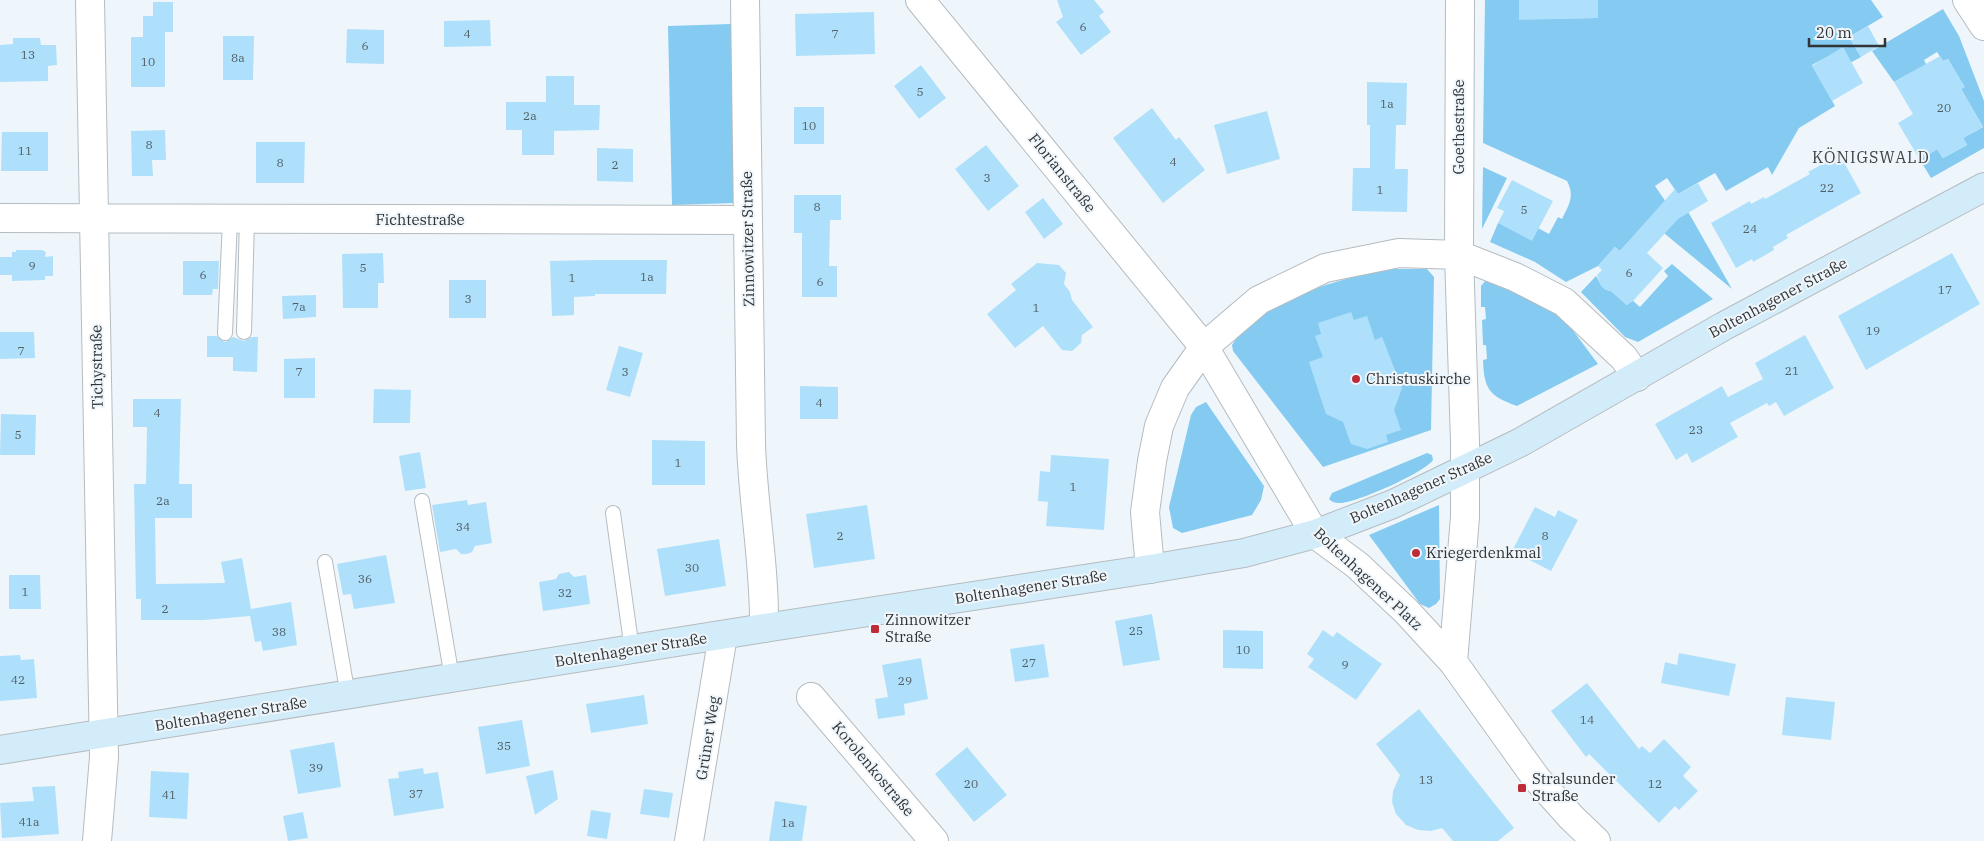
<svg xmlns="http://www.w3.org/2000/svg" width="1984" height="841" font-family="'IBM Plex Serif',serif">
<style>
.green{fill:#85cbf1;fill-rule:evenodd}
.building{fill:#afe0fb}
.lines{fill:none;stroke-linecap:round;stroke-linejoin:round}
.lane-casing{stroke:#b5bcc0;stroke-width:16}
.street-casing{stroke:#b5bcc0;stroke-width:30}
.secondary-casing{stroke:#b5bcc0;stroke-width:30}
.lane{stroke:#fff;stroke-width:14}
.street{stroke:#fff;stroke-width:28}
.secondary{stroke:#d2ecfa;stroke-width:28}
.poi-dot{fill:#bd2d37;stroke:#eff6fb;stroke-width:2}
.labels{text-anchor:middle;stroke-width:4;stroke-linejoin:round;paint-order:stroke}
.number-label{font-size:12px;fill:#505e66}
.street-label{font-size:15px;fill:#313335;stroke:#eff6fb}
.poi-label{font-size:15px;fill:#313335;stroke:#eff6fb;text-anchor:start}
.neighbourhood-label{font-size:16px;letter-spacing:1px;fill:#3e4448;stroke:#eff6fb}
</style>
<rect width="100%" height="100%" fill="#eff6fb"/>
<path class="green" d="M1485 0H1519V19L1595 18 1596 0H1871L1883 17 1849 37 1861 57 1837 70 1829 56 1812 65 1835 106 1799 128 1772 175 1768 167 1726 191 1715 173 1678 194 1732 289 1648 220 1620 251 1615 247 1598 266 1566 282 1535 262 1490 242 1498 223 1538 228 1549 234 1558 217 1562 219C1569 205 1575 196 1567 181L1483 143ZM1667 178 1678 194 1666 202 1655 186Z
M1943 9 1959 36 1984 101V148L1931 178 1920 160 1937 149 1943 158 1967 145 1963 138 1983 127 1961 89 1964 87 1948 59 1943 61 1937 52 1924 60 1928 68 1910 73 1894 82 1872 51Z
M731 24 735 203 672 205 668 26Z
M1483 167 1507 178 1482 229Z
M1672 264 1713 299 1638 342 1625 337 1581 292 1596 276C1601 283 1601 290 1611 291L1627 305 1632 300 1640 307 1668 276 1664 271Z
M1386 269H1427L1434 277 1431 430 1323 467 1233 351 1232 345C1261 298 1336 281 1386 269Z
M1487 279 1519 290 1566 321 1598 364 1517 406C1489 396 1484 389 1483 360L1487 359 1486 345H1483L1482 320 1486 319 1485 307H1481V286Z
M1206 402 1264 486 1261 500 1252 515 1182 533 1173 528 1169 507 1191 415 1196 407Z
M1427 453 1432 455 1433 460C1424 473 1356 503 1340 503 1335 503 1332 502 1329 499L1332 493Z
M1439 505 1440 599 1436 604 1429 608 1420 604 1369 535Z"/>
<path class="building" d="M1057 0H1094L1104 12 1099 16 1111 32 1081 55 1056 22 1063 17Z
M1519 0H1598V18L1519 20Z
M153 2H173V32H165V87H131V37H143V16H153Z
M874 12 875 54 796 56 795 14Z
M490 20 491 46 444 47V21Z
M1868 26 1879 46 1861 57 1849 37Z
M347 29 384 30V64L346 63Z
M223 36H254L253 80H223Z
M13 38H40L41 45H56L57 65 48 66V81L0 82V45L13 44Z
M1843 47 1863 83 1832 101 1812 66Z
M1940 56 1943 61 1948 59 1965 87 1961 89 1983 127 1963 138 1967 145 1943 158 1937 149 1920 160 1898 123 1913 114 1894 82Z
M921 65 946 98 919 119 894 86Z
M546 76H574V105H600L599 130 554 131V155H522V130H506V102H546Z
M1367 82 1407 83 1406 125H1396L1395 169H1408L1407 212 1352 211 1353 168H1370V125H1367Z
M794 107H824V144H794Z
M1152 108 1176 140 1179 137 1205 170 1163 203 1113 138Z
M1267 111 1280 159 1227 174 1214 125Z
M165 130 166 160H152L153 176H132L131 131Z
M2 132H48V171H1Z
M256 142H305L304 183H256Z
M986 145 1019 186 988 211 955 169Z
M597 148 633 149V182L597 181Z
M1841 157 1861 193 1786 235 1788 238 1773 247 1774 250 1753 262 1752 259 1736 268 1711 223 1750 201 1751 204 1764 197 1765 199 1810 174 1808 172 1828 161 1829 164Z
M1512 180 1553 201 1532 241 1498 223 1504 211 1497 208Z
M1698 183 1708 201 1678 219 1647 253 1663 268 1633 301 1627 305 1611 291 1606 290 1601 286 1597 275 1602 270 1598 266 1615 247 1620 251 1675 189 1678 194Z
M794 195H841V220H830L829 266H837V297H802V233H794Z
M1043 198 1063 224 1044 239 1025 212Z
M16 250H42L46 252 45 257 53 256V276H45V280L12 281V275H0V257H12V252H16Z
M383 253 384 283H378V308H343L342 254Z
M1952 253 1980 304 1866 370 1838 316Z
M593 260H667L666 294H595V296L574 297V315L552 316 550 261Z
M183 261H219L218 289H213L212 295H183Z
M1037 263 1059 265 1066 273 1064 284 1070 292 1072 300 1093 327 1082 335 1081 343 1072 351 1062 350 1043 326 1015 348 987 314 1016 290 1011 284Z
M449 280H486V318H449Z
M316 295V317L283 319 282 296Z
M1351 312 1354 320 1367 316 1375 340 1382 337 1402 388 1394 410 1401 430 1386 435 1388 442 1367 449 1351 444 1343 422 1326 414 1309 362 1323 357 1315 336 1321 334 1318 323Z
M0 332H34L35 358 0 359Z
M1805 335 1834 388 1784 416 1776 402 1769 406 1767 403 1730 423 1738 437 1692 463 1687 453 1676 460 1655 424 1722 386 1728 397 1763 379 1755 363Z
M207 336H217L225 342 233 337 244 341 251 337H258L257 372 233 371V357H207Z
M619 346 643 353 630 397 606 390Z
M315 358V398H284V359Z
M800 386 838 387V419H800Z
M374 389 411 390 410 423H373Z
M133 399H181L179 484H192V518H155L156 584 225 583 221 562 242 558 251 609 291 602 297 645 263 651 261 641 255 642 250 616 204 620H141V599H136L134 484H146L147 427H133Z
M1 414 36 415 35 455H0Z
M652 440 705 441V485H652Z
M420 452 426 488 405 491 399 456Z
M1051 455 1109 459 1104 530 1046 526 1048 502 1038 501 1040 471 1050 472Z
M467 500 468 505 486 502 492 543 475 546 472 552 467 554H461L456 549 440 552 432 505Z
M867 505 875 559 814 568 806 514Z
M1535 507 1555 517 1558 510 1578 520 1551 571 1512 551Z
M719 539 726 586 665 596 657 549Z
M386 555 395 603 354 609 351 594 343 595 337 564Z
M569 572 574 577 586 575 590 604 543 611 539 582 556 579 559 574Z
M9 575H40L41 609H9Z
M1152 614 1160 660 1123 666 1115 621Z
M1223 630 1263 631V669L1223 668Z
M1323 630 1333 637 1337 632 1382 664 1356 700 1308 667 1314 659 1307 654Z
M1044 644 1049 677 1015 682 1010 649Z
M1679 653 1736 664 1729 696 1661 683 1665 662 1677 665Z
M20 655 21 660 34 659 37 698 0 701V656Z
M921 658 928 699 904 704 905 715 878 719 875 699 888 697 882 665Z
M1587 683 1639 749 1642 746 1650 753 1664 739 1691 767 1683 776 1698 791 1679 810 1675 806 1659 823 1589 754 1586 757 1551 711Z
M644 695 648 724 591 733 586 704Z
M1786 697 1835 702 1831 740 1782 735Z
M1419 709 1514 828 1498 841H1453L1442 828 1431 831 1418 830 1406 825 1396 814 1392 802 1393 791 1400 775 1376 744Z
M522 720 530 766 486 774 478 727Z
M334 742 341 787 298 794 290 750Z
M967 747 1007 795 974 822 935 774Z
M423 768 424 774 438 772 444 808 394 816 388 779 399 778 398 772Z
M553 770 558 799 535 815 526 776Z
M151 771 189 773 187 819 149 817Z
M55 786 59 834 2 838 0 803 34 801 32 787Z
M644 789 673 793 669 818 640 814Z
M775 801 807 806 802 841H769Z
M591 810 611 813 607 839 587 836Z
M303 812 308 838 288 841 283 816Z"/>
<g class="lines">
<defs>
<path id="lane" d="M244 332 247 219
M225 333 230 220
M422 501 452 678
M613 513 632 650
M325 562 348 696"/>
<path id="street" d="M90 0 104 757 97 841
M745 0 751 444C753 505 765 566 764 628
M920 0 1204 347 1315 534 1357 565 1406 611 1453 662 1536 778 1571 817 1596 841
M1967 0 1984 26
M0 218 747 220
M1150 569 1145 512 1152 461 1159 426 1175 388 1204 347 1259 300 1325 268 1399 253 1459 255 1515 277 1564 302 1624 358 1637 377
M1453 662 1465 517V442L1459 255 1460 0
M811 697 934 841
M689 841 723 635"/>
<path id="secondary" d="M0 750 764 628 1150 569 1244 553 1315 534 1393 504 1521 442 1724 326 1984 187"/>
</defs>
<use href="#lane" class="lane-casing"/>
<use href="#street" class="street-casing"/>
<use href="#secondary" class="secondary-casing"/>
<use href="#lane" class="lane"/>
<use href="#street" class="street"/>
<use href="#secondary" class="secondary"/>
</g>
<g class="poi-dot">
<circle cx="1356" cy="379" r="5"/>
<circle cx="1416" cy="553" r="5"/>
<rect x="870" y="624" width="10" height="10" rx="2.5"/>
<rect x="1517" y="783" width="10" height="10" rx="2.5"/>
</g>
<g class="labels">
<g class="number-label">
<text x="1083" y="31">6</text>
<text x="467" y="38">4</text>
<text x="835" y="38">7</text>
<text x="365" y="50">6</text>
<text x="28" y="59">13</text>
<text x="238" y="62">8a</text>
<text x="148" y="66">10</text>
<text x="920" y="96">5</text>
<text x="1387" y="108">1a</text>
<text x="1944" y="112">20</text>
<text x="530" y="120">2a</text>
<text x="809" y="130">10</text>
<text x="149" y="149">8</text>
<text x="25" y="155">11</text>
<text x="1173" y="166">4</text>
<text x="280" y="167">8</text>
<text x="615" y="169">2</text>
<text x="987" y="182">3</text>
<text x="1827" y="192">22</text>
<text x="1380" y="194">1</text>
<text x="817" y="211">8</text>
<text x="1524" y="214">5</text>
<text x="1750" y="233">24</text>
<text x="32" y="270">9</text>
<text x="363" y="272">5</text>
<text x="1629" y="277">6</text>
<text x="203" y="279">6</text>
<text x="647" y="281">1a</text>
<text x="572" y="282">1</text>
<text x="820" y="286">6</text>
<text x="1945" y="294">17</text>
<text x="468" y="303">3</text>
<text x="299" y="311">7a</text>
<text x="1036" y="312">1</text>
<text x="1873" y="335">19</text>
<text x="21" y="355">7</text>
<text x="1792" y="375">21</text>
<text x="299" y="376">7</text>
<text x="625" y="376">3</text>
<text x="819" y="407">4</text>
<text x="157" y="417">4</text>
<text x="1696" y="434">23</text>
<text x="18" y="439">5</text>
<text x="678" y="467">1</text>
<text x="1073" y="491">1</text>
<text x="163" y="505">2a</text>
<text x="463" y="531">34</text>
<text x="840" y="540">2</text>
<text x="1545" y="540">8</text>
<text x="692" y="572">30</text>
<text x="365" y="583">36</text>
<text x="25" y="596">1</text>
<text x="565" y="597">32</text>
<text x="165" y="613">2</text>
<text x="1136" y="635">25</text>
<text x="279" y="636">38</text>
<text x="1243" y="654">10</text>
<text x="1029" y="667">27</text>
<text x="1345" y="669">9</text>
<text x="18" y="684">42</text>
<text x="905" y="685">29</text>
<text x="1587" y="724">14</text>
<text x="504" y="750">35</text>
<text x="316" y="772">39</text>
<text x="1426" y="784">13</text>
<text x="971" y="788">20</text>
<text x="1655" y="788">12</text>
<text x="416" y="798">37</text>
<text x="169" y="799">41</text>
<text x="29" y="826">41a</text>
<text x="788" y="827">1a</text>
</g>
<g class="street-label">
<text transform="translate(1459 127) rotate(-90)" y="5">Goethestraße</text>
<text transform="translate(1062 173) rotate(51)" y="5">Florianstraße</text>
<text x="420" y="225">Fichtestraße</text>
<text transform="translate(748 239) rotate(-91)" y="5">Zinnowitzer Straße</text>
<text transform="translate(1778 298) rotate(-28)" y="5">Boltenhagener Straße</text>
<text transform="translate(97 367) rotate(-91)" y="5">Tichystraße</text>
<text transform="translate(1421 488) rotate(-24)" y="5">Boltenhagener Straße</text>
<text transform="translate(1368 579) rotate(43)" y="5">Boltenhagener Platz</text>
<text transform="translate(1031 587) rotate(-9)" y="5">Boltenhagener Straße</text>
<text transform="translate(631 650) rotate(-9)" y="5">Boltenhagener Straße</text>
<text transform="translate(231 714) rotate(-9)" y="5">Boltenhagener Straße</text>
<text transform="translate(708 738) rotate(-81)" y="5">Grüner Weg</text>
<text transform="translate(873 769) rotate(50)" y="5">Korolenkostraße</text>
</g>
<g class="poi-label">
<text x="1366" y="384">Christuskirche</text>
<text x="1426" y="558">Kriegerdenkmal</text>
<text x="885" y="625">Zinnowitzer<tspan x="885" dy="17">Straße</tspan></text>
<text x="1532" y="784">Stralsunder<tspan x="1532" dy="17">Straße</tspan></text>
</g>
<g class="neighbourhood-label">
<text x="1871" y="163">KÖNIGSWALD</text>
</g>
</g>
<path d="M1809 38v8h76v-8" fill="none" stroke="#313335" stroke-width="2.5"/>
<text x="1816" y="38" font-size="15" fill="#313335" stroke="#eff6fb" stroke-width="4" paint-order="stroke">20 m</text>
</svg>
